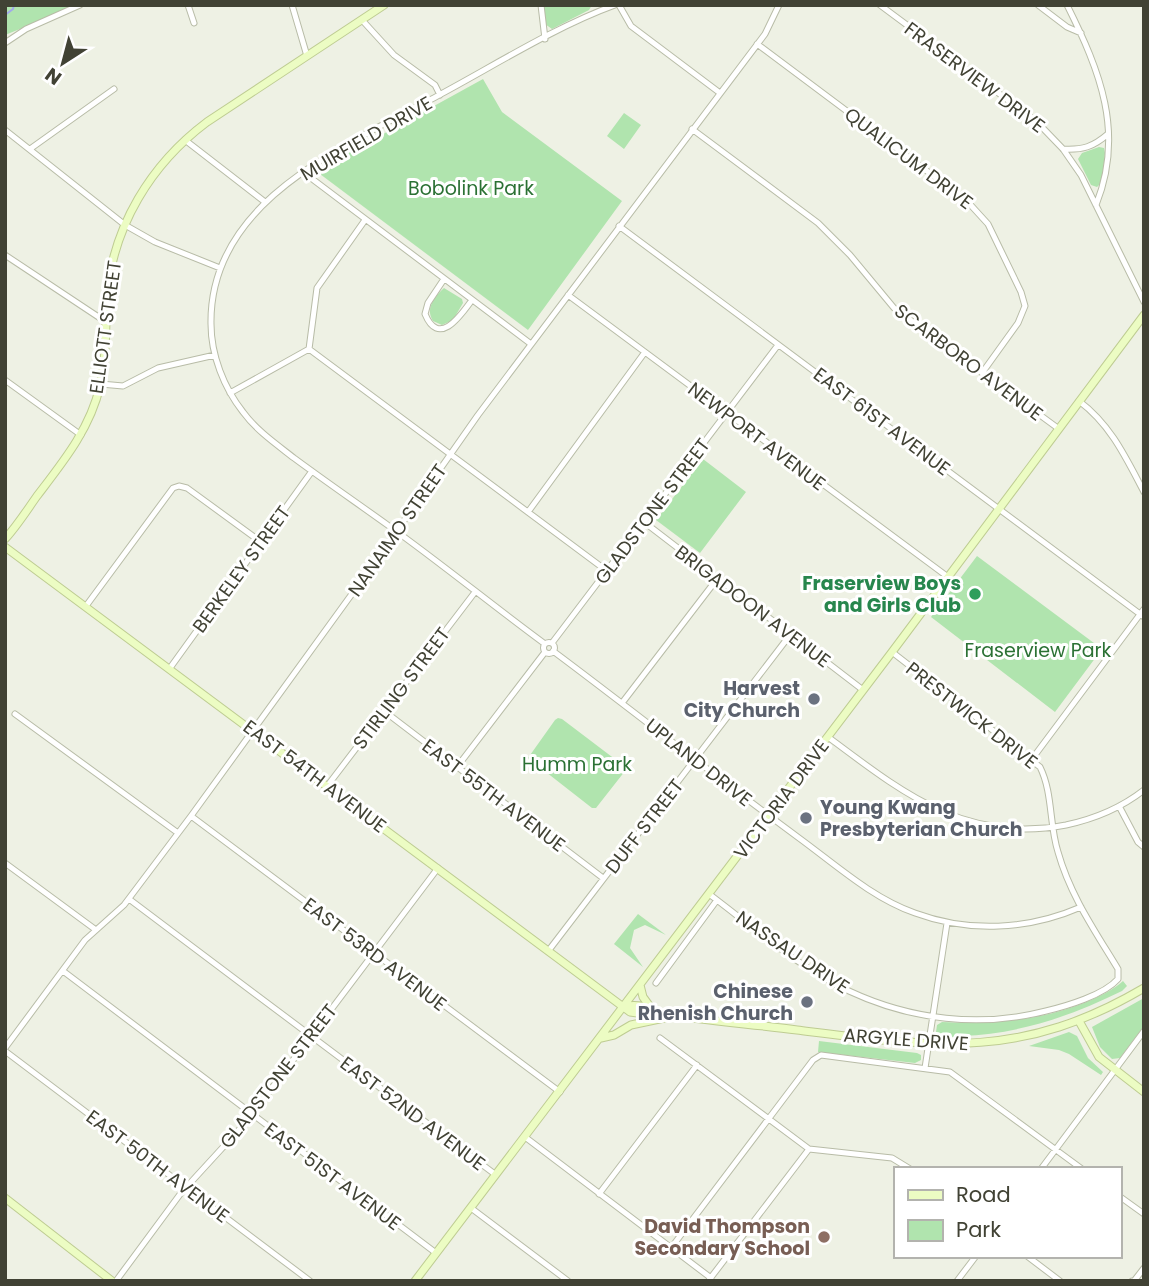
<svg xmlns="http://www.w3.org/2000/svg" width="1149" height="1286" font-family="Poppins,sans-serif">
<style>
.green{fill:#b0e4ae}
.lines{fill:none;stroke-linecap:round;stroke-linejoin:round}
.stream{stroke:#a2a8ec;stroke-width:2}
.street-casing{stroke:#b8bca7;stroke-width:7}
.secondary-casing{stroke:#becc92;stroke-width:9}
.street{stroke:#fff;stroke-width:5}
.secondary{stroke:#ecfcc3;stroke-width:7}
.leisure-dot{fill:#2e9e5b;stroke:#fff;stroke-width:2.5}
.worship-dot{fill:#6b7280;stroke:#fff;stroke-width:2.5}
.education-dot{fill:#8d6e63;stroke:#fff;stroke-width:2.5}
.labels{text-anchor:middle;stroke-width:6;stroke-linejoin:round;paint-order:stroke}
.street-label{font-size:19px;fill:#414234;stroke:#fff}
.park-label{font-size:19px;fill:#2b7134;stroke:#fff}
.leisure-label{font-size:19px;font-weight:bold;fill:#27864d;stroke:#fff;text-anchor:end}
.worship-label{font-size:19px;font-weight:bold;fill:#5b616d;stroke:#fff;text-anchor:end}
.education-label{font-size:19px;font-weight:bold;fill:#785e54;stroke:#fff;text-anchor:end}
</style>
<rect width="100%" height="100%" fill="#eef1e4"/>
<path class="green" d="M5 5H80L5 35Z
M544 5H592L589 10 552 29 545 24Z
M483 79 502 112 622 201 528 330 316 171Z
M624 113 641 125 624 149 607 136Z
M1099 147 1104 148 1105 153 1102 182 1097 187 1091 185 1078 159 1082 153Z
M444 288 462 299 463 303 453 320 442 325 433 321C425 309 434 297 444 288Z
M703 459 746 492 700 553 656 520Z
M977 556 1102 649 1055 712 931 617Z
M558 718 562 719 624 766 625 771 596 808H592L528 758 555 720Z
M638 914 666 935 645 925 634 930 630 948 643 967 614 944Z
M1123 981 1127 986 1122 991C1071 1016 1019 1034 962 1036 952 1037 943 1039 936 1032L937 1025 942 1022C994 1024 1042 1021 1091 1000 1102 995 1114 989 1123 981Z
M1144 998V1026L1120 1058 1112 1059 1100 1047 1092 1027Z
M1069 1032 1077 1036 1088 1058 1103 1072 1101 1075 1069 1054 1059 1050 1029 1046Z
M819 1041 917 1053 921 1055V1060L915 1063 818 1052Z"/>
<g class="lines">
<path class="stream" d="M5 15 13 9 14 5"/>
<defs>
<path id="street" d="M188 5 194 23
M292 5 307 56
M541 5 545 39
M619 5 631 26 720 93
M880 5 1036 121 1063 149 1081 175 1144 302
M1038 5 1067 27 1081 33
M1067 5C1100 71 1125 133 1096 205
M362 20 394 55 435 85 440 95
M5 43 26 29 80 5
M757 44 967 201 988 224 1021 292 1025 306 1018 323 982 373
M692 129 818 223 850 255 894 308 1059 429
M5 130 125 225 155 242 220 268
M185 140 265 202
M30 149 114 89
M1063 149C1083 150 1093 147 1108 134
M303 172 531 344
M619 226 1144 617
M5 255 106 322
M444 279 428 303 425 314C439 348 461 315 472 300
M568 295 948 577
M309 349 607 571
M5 380 81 435
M101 384 123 386 158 368 215 355
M230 393 309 349 317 288 365 220
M1079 401C1111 425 1126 458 1144 492
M528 512 645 352
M644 522 863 690
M86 606 173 488 179 486 187 488 261 542
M543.5 648a5.5 5.5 0 1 1 11 0a5.5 5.5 0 1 1-11 0Z
M552 643 778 345
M545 644C492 605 442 564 389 526 357 503 325 481 294 458 276 444 257 431 243 412 224 388 211 355 211 324 209 199 348 145 441 94 495 65 557 26 615 5
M553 651C636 713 716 777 799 838 836 865 872 898 915 913 969 933 1028 930 1081 907
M170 668 312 471
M622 703 717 579
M384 711 603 878
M15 714 178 833
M828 737C903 793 966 844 1066 825 1094 819 1121 808 1144 790
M1032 759 1144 609
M457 767 545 652
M328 785 475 592
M1119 806 1138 842 1144 847
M191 816 560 1092
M5 863 96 930
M709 894C753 927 798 967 849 991 911 1020 980 1028 1046 1011 1067 1006 1104 995 1118 979V969C1095 931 1070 895 1058 852 1049 824 1053 793 1040 767L892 652
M129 899 496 1175
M549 950 790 635
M63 971 436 1253
M656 983 717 900
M660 1038 809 1149 892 1158 910 1169
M5 1048 85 940 124 905 191 816 370 569 478 415 765 34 779 5
M5 1051 310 1281
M925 1068 947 923
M525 1137 711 1278
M1041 1169 1144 1031
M599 1194 697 1065
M1119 1196 1144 1214
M471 1208 568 1281
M671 1248 813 1060 821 1055 950 1072 1082 1169
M1027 1256 1060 1281
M709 1280 809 1149
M116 1281 181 1193 247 1121 438 868
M957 1281 976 1256
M1132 1281H1134L1144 1268"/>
<path id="secondary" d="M5 539C17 526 27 510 37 496 63 462 90 429 100 386 107 357 105 327 107 296 113 226 151 164 207 122L384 5
M5 547 630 1012 652 1015 659 1013C705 1021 752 1024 797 1030 933 1047 1020 1061 1144 988
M640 985 643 997 651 1008
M624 1006C637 1005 649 1005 659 1013
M1079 1021 1099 1057 1144 1092
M601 1038 614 1035 631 1025 669 1017
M5 1198 112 1281
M415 1281 892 652 1144 315"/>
</defs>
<use href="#street" class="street-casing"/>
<use href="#secondary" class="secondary-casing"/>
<use href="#street" class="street"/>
<use href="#secondary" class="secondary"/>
</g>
<circle class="leisure-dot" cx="975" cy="594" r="7"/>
<g class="worship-dot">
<circle cx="814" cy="699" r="7"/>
<circle cx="806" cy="818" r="7"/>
<circle cx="807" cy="1002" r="7"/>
</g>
<circle class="education-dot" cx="824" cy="1237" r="7"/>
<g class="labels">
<g class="street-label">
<text transform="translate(975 77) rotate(37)" y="7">FRASERVIEW DRIVE</text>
<text transform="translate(366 138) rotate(-30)" y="7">MUIRFIELD DRIVE</text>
<text transform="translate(909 158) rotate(37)" y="7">QUALICUM DRIVE</text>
<text transform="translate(105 327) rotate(-82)" y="7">ELLIOTT STREET</text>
<text transform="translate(969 362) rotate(37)" y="7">SCARBORO AVENUE</text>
<text transform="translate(882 421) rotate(37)" y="7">EAST 61ST AVENUE</text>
<text transform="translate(757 436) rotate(37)" y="7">NEWPORT AVENUE</text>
<text transform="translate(652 511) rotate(-53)" y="7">GLADSTONE STREET</text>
<text transform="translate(397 530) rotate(-55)" y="7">NANAIMO STREET</text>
<text transform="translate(241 569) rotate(-54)" y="7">BERKELEY STREET</text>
<text transform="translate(753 606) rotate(37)" y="7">BRIGADOON AVENUE</text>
<text transform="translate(401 688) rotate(-53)" y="7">STIRLING STREET</text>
<text transform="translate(972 715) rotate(38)" y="7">PRESTWICK DRIVE</text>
<text transform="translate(699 762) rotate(38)" y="7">UPLAND DRIVE</text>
<text transform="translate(315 776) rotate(37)" y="7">EAST 54TH AVENUE</text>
<text transform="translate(494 795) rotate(37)" y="7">EAST 55TH AVENUE</text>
<text transform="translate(781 799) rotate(-53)" y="7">VICTORIA DRIVE</text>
<text transform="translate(644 826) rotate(-52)" y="7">DUFF STREET</text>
<text transform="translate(793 952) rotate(34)" y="7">NASSAU DRIVE</text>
<text transform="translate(375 954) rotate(37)" y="7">EAST 53RD AVENUE</text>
<text transform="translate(906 1039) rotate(4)" y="7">ARGYLE DRIVE</text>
<text transform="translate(278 1076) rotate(-52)" y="7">GLADSTONE STREET</text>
<text transform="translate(413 1113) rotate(37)" y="7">EAST 52ND AVENUE</text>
<text transform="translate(158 1166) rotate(37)" y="7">EAST 50TH AVENUE</text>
<text transform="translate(333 1176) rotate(37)" y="7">EAST 51ST AVENUE</text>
</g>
<g class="park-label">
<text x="471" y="195">Bobolink Park</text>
<text x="1038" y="657">Fraserview Park</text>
<text x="577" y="771">Humm Park</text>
</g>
<g class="leisure-label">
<text x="961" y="590">Fraserview Boys<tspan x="961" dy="22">and Girls Club</tspan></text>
</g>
<g class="worship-label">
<text x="800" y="695">Harvest<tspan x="800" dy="22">City Church</tspan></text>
<text x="820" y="814" text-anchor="start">Young Kwang<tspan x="820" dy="22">Presbyterian Church</tspan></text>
<text x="793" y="998">Chinese<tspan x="793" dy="22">Rhenish Church</tspan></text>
</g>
<g class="education-label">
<text x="810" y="1233">David Thompson<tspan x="810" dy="22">Secondary School</tspan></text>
</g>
</g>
<rect width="1149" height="1286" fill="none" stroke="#414234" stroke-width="14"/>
<rect x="894" y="1167" width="228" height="91" fill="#ffffff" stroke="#b3b3ae" stroke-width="2"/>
<rect x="908" y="1190" width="35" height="10" fill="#ecfcc3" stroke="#b3b3ae" stroke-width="2"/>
<text x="956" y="1202" font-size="21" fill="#414234">Road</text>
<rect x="908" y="1220" width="35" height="21" fill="#b0e4ae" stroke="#b3b3ae" stroke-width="2"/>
<text x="956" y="1237" font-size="21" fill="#414234">Park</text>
<g transform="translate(63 63) rotate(216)" stroke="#ffffff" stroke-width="5" paint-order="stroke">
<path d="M0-5L12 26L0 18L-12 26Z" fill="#414234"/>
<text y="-10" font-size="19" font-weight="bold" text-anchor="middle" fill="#414234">N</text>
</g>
</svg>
